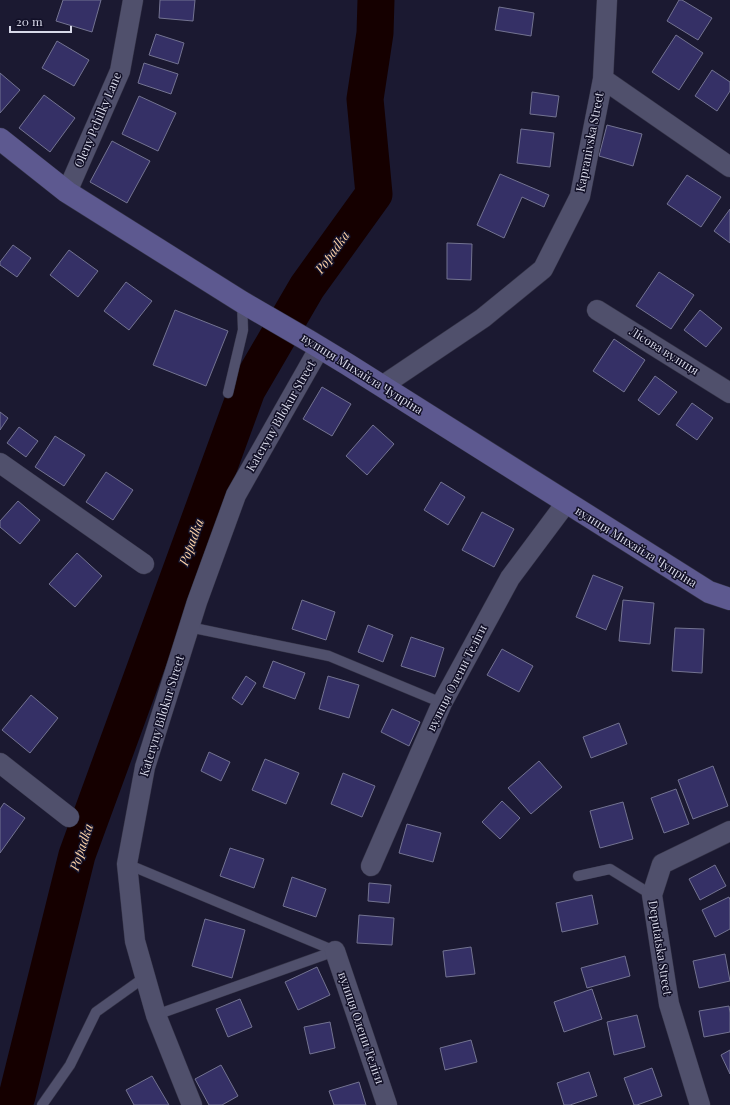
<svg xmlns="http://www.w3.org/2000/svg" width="730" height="1105" font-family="'Playfair Display',serif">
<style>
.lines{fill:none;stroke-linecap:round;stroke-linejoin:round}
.river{stroke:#150000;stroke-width:37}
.building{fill:#353066;stroke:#737391}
.service-casing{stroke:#343346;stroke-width:11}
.minor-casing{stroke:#343346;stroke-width:21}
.secondary-casing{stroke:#343346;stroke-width:23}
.service{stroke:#50506c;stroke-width:10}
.minor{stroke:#50506c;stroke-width:20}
.secondary{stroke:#5d5990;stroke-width:22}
.labels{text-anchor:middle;stroke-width:3;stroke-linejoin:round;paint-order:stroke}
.street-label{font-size:12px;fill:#d8d9e9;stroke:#121027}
.water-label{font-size:13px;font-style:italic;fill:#fcd1a7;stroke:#121027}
</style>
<rect width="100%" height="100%" fill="#1b1931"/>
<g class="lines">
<path class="river" d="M14 1105 17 1096 77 855 247 390 307 287 374 194 365 99 375 33 376 0"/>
</g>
<path class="building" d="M63 0H101L92 32 56 21Z
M160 0H195L193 21 159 18Z
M679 0H682L712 18 698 40 667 21Z
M499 7 534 13 531 36 495 30Z
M156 34 184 43 178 64 149 55Z
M676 35 703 53 679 90 652 72Z
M57 41 89 60 74 86 42 68Z
M144 63 178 74 171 94 138 83Z
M712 70 730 82V91L717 111 695 96Z
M0 73 20 90 0 113Z
M532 92 559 96 556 117 530 114Z
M44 95 75 118 50 152 19 128Z
M139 96 176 113 158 151 122 134Z
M607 125 642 134 633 166 599 156Z
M521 129 554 133 550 167 517 163Z
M112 141 150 161 127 203 90 182Z
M500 174 549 195 544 207 522 197 504 238 477 225Z
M687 175 721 197 701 227 667 204Z
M730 209V243L714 231Z
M447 243 472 244 471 280 447 279Z
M13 245 31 258 17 277 0 265V262Z
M69 250 98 271 78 297 50 275Z
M659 272 694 295 671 329 636 306Z
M126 282 152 301 129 330 104 311Z
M175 310 228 331 206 386 153 365Z
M700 310 722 328 706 347 684 330Z
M614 339 645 360 624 392 593 371Z
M655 376 677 392 659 415 638 400Z
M322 387 351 404 332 436 303 419Z
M692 403 713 418 697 440 676 425Z
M0 412 8 418 0 430Z
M373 425 394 444 367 475 346 456Z
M19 427 38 441 26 457 7 443Z
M55 436 85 455 64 486 35 467Z
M106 472 133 490 113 520 86 502Z
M441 482 465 497 448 525 424 510Z
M18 501 40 520 20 544 0 527V521Z
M482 512 514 529 494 567 462 550Z
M77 553 102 576 75 607 49 584Z
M593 575 623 587 606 630 576 617Z
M302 600 335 612 326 640 292 629Z
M623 600 654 603 650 644 619 641Z
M368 625 393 635 383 662 358 652Z
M675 628 704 629 702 673 672 671Z
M411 637 444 648 435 677 401 666Z
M502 649 533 666 519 692 487 675Z
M273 661 305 673 295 699 263 687Z
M246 676 256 683 242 705 232 698Z
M328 676 359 685 349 718 319 709Z
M31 695 58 718 30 753 2 730Z
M392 709 420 722 409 746 381 732Z
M619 723 627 744 591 758 583 737Z
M209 752 230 762 221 781 201 771Z
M265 759 299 773 286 804 252 790Z
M539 761 562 787 531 814 508 788Z
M713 766 728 806 693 819 678 780Z
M343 773 375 786 362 817 331 804Z
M676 789 689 824 664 833 651 798Z
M502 801 520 818 500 839 482 822Z
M623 802 633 839 600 848 590 811Z
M4 803 25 818 0 853V809Z
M407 824 441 833 433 862 399 853Z
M230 848 264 859 254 888 220 876Z
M715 865 726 886 700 900 689 879Z
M292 877 326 889 316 917 283 906Z
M369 883 391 885 389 903 368 901Z
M592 895 598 924 562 932 556 903Z
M729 897 730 900V929L715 937 702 910Z
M359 915 394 918 392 945 357 943Z
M205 919 245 930 232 978 192 966Z
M471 947 475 974 446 977 443 951Z
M725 954 730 981 699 988 693 961Z
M625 956 630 976 587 988 581 968Z
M317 967 330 995 298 1010 285 982Z
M592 989 602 1019 564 1032 554 1002Z
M240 999 252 1027 228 1037 216 1009Z
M729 1006 730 1013V1032L704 1037 699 1011Z
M637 1015 645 1047 614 1055 607 1022Z
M330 1022 335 1048 310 1054 304 1027Z
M471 1040 477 1062 445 1070 440 1048Z
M730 1050V1074L721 1055Z
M221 1065 238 1096 222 1105H209L195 1079Z
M652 1068 662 1096 637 1105H634L624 1078Z
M589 1072 597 1096 570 1105H564L557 1083Z
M152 1076 169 1105H134L126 1090Z
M359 1082 366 1105H334L329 1091Z"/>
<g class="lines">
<defs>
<path id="service" d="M228 393 243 330 242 302
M189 627 329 656 442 703
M127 864 335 951
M578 876 610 869 652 895
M156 1015 335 951
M42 1105 70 1065 96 1012 145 977"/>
<path id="minor" d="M603 79 730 167
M67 192 120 71 133 0
M597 310 730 393
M382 386 483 318 543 269 580 196 603 79 607 0
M0 463 144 564
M0 763 69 817
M371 866 442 703 510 578 566 503
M335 951 387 1105
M192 1105 156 1015 135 941 127 864 145 767 197 602 236 495 320 347
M700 1105 669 1004 652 895 662 864 730 831"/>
<path id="secondary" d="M0 139 67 192 242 302 309 341 347 364 709 592 730 599"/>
</defs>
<use href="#service" class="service-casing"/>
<use href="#minor" class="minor-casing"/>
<use href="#secondary" class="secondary-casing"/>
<use href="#service" class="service"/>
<use href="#minor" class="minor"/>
<use href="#secondary" class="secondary"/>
</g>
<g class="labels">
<g class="street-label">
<text transform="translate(98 120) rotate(-67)" y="4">Oleny Pchilky Lane</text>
<text transform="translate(590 142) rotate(-79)" y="4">Kapranivska Street</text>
<text transform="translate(664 351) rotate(32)" y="4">Лісова вулиця</text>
<text transform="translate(362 374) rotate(32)" y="4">вулиця Михайла Чупріна</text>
<text transform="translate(281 416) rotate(-60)" y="4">Kateryny Bilokur Street</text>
<text transform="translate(636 547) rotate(32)" y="4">вулиця Михайла Чупріна</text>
<text transform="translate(457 678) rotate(-63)" y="4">вулиця Олени Теліги</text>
<text transform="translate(162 716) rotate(-73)" y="4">Kateryny Bilokur Street</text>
<text transform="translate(660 948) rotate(81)" y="4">Deputatska Street</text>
<text transform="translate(361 1028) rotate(71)" y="4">вулиця Олени Теліги</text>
</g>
<g class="water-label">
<text transform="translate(332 252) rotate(-54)" y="5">Popadka</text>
<text transform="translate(191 542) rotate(-70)" y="5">Popadka</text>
<text transform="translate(81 847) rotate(-72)" y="5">Popadka</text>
</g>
</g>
<path d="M10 26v6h61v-6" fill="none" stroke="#d8d9e9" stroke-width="2"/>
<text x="16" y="26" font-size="12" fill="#d8d9e9" stroke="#121027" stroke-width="3" paint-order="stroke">20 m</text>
</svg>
